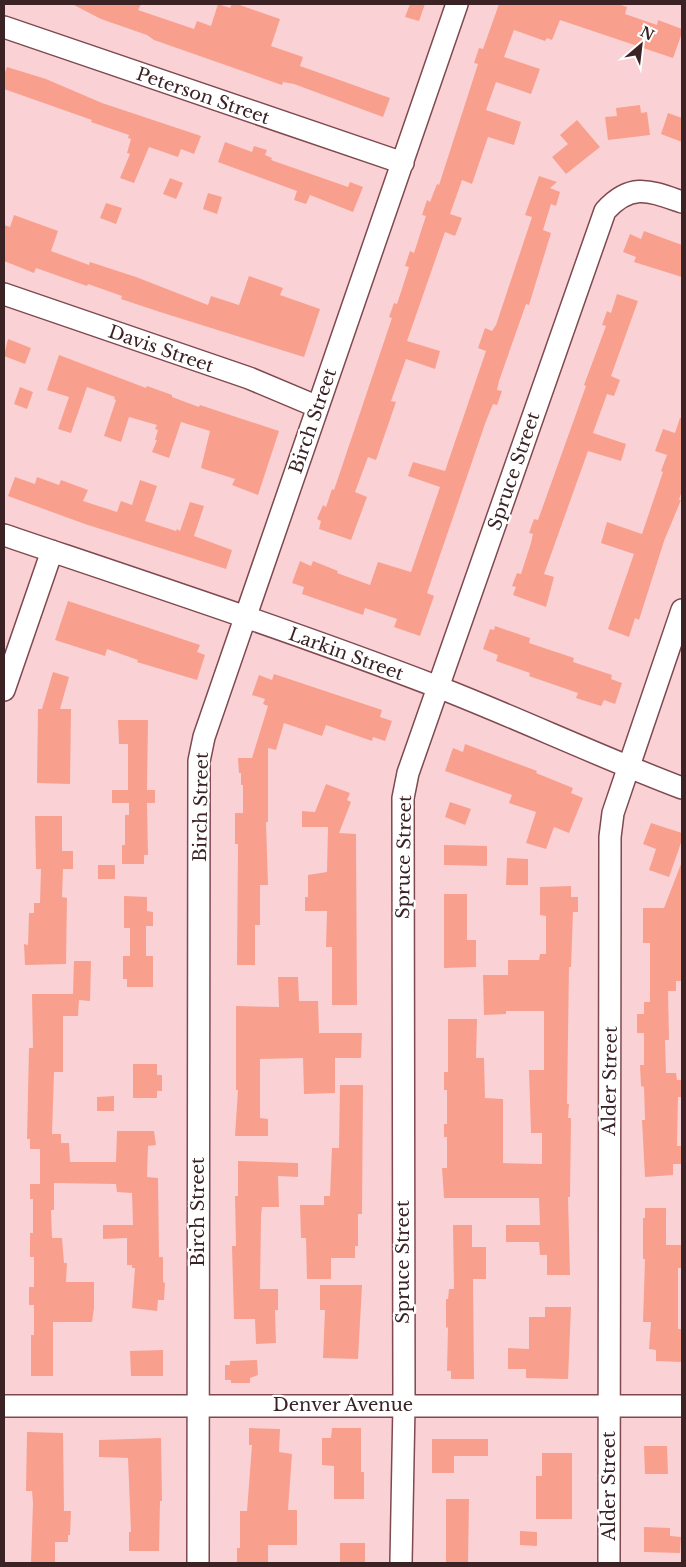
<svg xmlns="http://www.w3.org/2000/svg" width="686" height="1567" font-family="'Libre Baskerville',serif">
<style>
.building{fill:#f8a08d}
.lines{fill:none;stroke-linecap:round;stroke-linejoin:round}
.minor-casing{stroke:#7e494f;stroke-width:24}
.minor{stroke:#fff;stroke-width:21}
.labels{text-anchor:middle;stroke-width:4.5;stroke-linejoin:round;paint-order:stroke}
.street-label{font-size:18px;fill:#3a2225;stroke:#fff}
</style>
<rect width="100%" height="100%" fill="#fad2d5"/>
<path class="building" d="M72 4H141L138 10 194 29 197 21 211 26 218 4 230 8 232 4H237L280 19 271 46 303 57 300 66 390 98 383 117 294 84 283 82 282 85 154 40 147 35 101 19Z
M410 4H425L419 21 405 17Z
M499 4H618L627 7 625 14 657 25 658 20 682 29V33L673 58 560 20 552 40 547 38 545 41 514 30 504 57 540 69 531 94 496 82 486 110 521 122 514 145 488 137 472 184 462 180 450 214 462 218 455 236 445 232 407 341 440 351 435 369 406 359 391 401 396 402 376 460 368 457 355 492 367 497 351 540 319 529 321 521 317 519 323 505 326 507 332 489 334 490 392 318 389 317 394 303 397 304 409 267 405 266 410 251 414 253 423 225 426 216 422 215 427 200 430 202 437 184 439 185 478 64 474 63 479 48 483 49Z
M7 67 46 79 102 103 201 136 194 154 181 149 178 157 149 147 134 183 120 178 130 154 127 153 131 139 128 138 129 135 91 122 92 120 4 89V75Z
M640 105 641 113 647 112 650 135 608 140 605 117 617 116 616 108Z
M668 113 682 118V142L661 134Z
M577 120 600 147 566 174 552 157 568 144 560 135Z
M225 142 252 152 254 146 267 150 265 155 272 158 271 160 348 187 350 182 363 187 353 212 310 195 306 204 294 200 297 191 218 162Z
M539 176 557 182 550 188 560 192 556 206 551 204 543 230 551 233 529 305 526 304 499 381 497 390 502 391 497 405 493 404 486 421 427 593 434 596 420 636 394 627 397 619 365 608 363 615 302 594 304 587 292 583 300 561 311 566 313 561 338 571 337 573 370 585 378 562 411 572 440 487 408 476 413 462 445 471 486 351 478 348 485 328 492 331 496 325 532 217 525 215Z
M170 178 183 183 176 199 163 194Z
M208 193 222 197 217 214 203 209Z
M106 203 122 208 116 224 100 218Z
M14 215 58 231 51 251 89 265 90 262 136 277 208 305 211 296 239 305 249 276 283 288 280 295 320 309 304 357 160 312 121 299 122 296 88 284 87 286 36 268 34 273 4 261V225L10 227Z
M644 231 682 245V277L634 262 636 257 623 252 630 234 641 239Z
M617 294 638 301 611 376 620 380 614 396 607 394 593 433 626 444 621 461 588 451 544 574 554 577 546 607 513 595 516 587 512 586 517 573 521 574 531 543 533 534 529 533 534 519 538 520 586 386 584 385 606 326 602 325 607 311 611 313Z
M8 339 31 348 25 364 4 356Z
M59 355 146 388 147 386 172 395V397L199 407 200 405 215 410 279 431 258 495 232 485 235 479 201 468 210 431 181 422 169 458 152 452 157 440H155L158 430 155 429 157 425 129 417 121 442 104 436 116 400 114 399 115 397 87 387 71 433 58 429 69 397 47 390Z
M20 387 33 392 27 409 14 404Z
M680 418H682V490L679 500H681L664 541 639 620 635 618 629 637 608 629 634 554 601 543 607 522 642 534 663 472 661 471 667 455 655 451 663 429 675 433Z
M15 477 35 484 37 477 59 485 61 480 88 490 83 501 117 512 121 501 132 505 140 480 157 486 145 521 176 531 177 529 180 531 190 502 204 506 194 536 232 550 226 569 85 524 8 496Z
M68 601 200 645 197 652 205 655 197 680 137 662 138 660 107 649 105 656 55 640Z
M495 626 530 638 529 643 574 658 573 662 612 675 611 679 622 683 615 704 604 700 601 706 576 698 578 693 529 676 530 673 496 661 498 655 483 649 490 629 494 630Z
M53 672 69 677 60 709H71L70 784 37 783 38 709H42Z
M274 674 382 710 380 717 392 721 385 741 373 737 372 741 326 725 322 736 284 723 276 750 268 748V822H266L268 885H260V925H255V965H237L238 844H235V813H243V785H241V773H239L238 758H252L268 706 263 704 265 699 252 695 259 675 272 680Z
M118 720H148L147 790H155V803H147L148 855H144V864H122V845H125V815H129V803H112V790H128V744H119Z
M465 744 537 771 536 773 573 788 571 793 583 798 569 833 554 827 546 849 526 843 536 812 509 803 512 795 445 771 453 748 463 752Z
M326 784 350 793 347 800 351 802 339 833 356 834 357 1005H332V947H326L327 911H305V897H308V875L327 872 328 827H302V811L315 812Z
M450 802 471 809 465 825 445 817Z
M35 816H62V851H73V869H63L62 897 67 898 66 964 25 965 24 944 28 945 29 913H34V903H40L41 869H36Z
M651 823 682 833V840L669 877 649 870 656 849 643 844Z
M444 845 487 846V866L444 865Z
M507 858 528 859V885H506Z
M681 864 682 981H676V991H668L669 1040H665L666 1073H676L677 1080H682V1097H678L677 1146H682V1164H673V1175L645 1177 642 1120H645L644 1087 641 1086 640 1065H644V1033H637V1014H644V1002H650V943H643V908H664Z
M98 865H115V879H98Z
M571 886V897H578V912H573L571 967H569L567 1104H569L568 1118H571L570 1197H568L570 1275H547V1255H540L539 1242H506V1225H540L539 1198H444L442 1168H447V1137H444V1124H447V1090H444V1072H448V1019H477L476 1058H484L485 1098 503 1099V1163L542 1164V1133H531L529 1070H544V1011H506V1014L484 1015 483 975H508V960H539L540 954H546V916L540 915V887Z
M444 894H467V940H476V967L444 968Z
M124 896 147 897V911L153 912V926H146V956H153V987H127V979H123V956H130V928H124Z
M74 961H91L90 1001 79 1000 78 1016H63V1072H54L52 1134H61V1143H69L70 1162H116L117 1131H154L156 1145 148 1146 147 1177 158 1178 159 1257H163V1282L165 1283 164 1300H158L157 1311 132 1308 135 1268H132V1265H127V1238L103 1239V1225H133L132 1193 117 1192 116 1184 54 1183V1210H51L52 1238H62L64 1263H67L66 1282H94V1308L92 1322H53V1376H31V1335H34V1305H29V1287H34V1257H30V1233H33V1199H30V1184H40V1149H30V1139H27L29 1048H33L32 994H73Z
M278 977H298L299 1001H318L319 1033H362L361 1058H335V1093L304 1094 303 1058 260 1059V1118L268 1119V1136H235L238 1090H236V1006L279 1007Z
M133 1064H157V1075H162V1091H157V1098H133Z
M340 1085H363L362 1214H358V1246H355V1258H331V1279H307L306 1238H301L300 1205H324V1196H330L332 1148H339Z
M114 1096V1111H97V1097Z
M238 1161 298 1163V1177L278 1176 279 1207H262L261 1216 260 1289H278V1310H275L276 1343 256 1344 255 1319H234L232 1246H236L235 1196H238Z
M645 1208H666V1245H682V1268H678V1329H682V1362L656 1361V1350L649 1349 651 1322H643L645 1259H643V1218H645Z
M453 1225H472V1247H486V1279H473L474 1379H451V1371H447L448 1327 446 1328V1299H448L449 1289H454Z
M320 1285H362L358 1359 323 1358 325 1310H320Z
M545 1307H571L568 1379 526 1378V1369H508V1348L529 1349V1317H545Z
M163 1350V1376H131L130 1351Z
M257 1360 258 1375 250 1378V1383H231V1380H225V1365H230V1361Z
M249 1428 280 1429 279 1452 292 1454 288 1510H297V1545H268V1563H237V1548H240V1511H247L252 1445H249Z
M332 1428H361V1472H364V1499H334V1466L322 1465V1438H331Z
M27 1432 63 1433 64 1511H71L70 1535H68V1542H55V1563H31L33 1503 32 1491H26Z
M161 1438 162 1501H160L159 1551H129V1532H131L128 1458 99 1457V1440Z
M432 1439H488V1456H454V1473H432Z
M644 1446H667L668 1474H645Z
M542 1453H572V1519H536V1476H542Z
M446 1499H469L468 1563H446Z
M644 1527 670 1528V1536L681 1537 680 1553 644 1552Z
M520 1531 537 1532V1546L520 1545Z
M340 1543H365V1563H340Z"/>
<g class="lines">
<defs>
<path id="minor" d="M4 27 403 163
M4 294 249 378 318 407
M4 535C149 584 295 632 438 687 520 719 600 757 682 788
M4 690 52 551
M4 1406H682
M198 1563 199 761 204 737 457 4
M401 1563 404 1405 403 798 408 773 605 211C631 182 650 191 682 202
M609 1563 610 837 613 813 682 610"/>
</defs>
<use href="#minor" class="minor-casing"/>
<use href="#minor" class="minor"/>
</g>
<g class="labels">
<g class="street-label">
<text transform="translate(203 96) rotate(19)" y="6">Peterson Street</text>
<text transform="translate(161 349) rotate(19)" y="6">Davis Street</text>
<text transform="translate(313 421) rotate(-71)" y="6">Birch Street</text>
<text transform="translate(514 471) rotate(-71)" y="6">Spruce Street</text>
<text transform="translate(346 654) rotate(20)" y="6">Larkin Street</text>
<text transform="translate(201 807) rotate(-89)" y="6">Birch Street</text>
<text transform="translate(404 857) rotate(-89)" y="6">Spruce Street</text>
<text transform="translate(610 1081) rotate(-89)" y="6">Alder Street</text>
<text transform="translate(198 1212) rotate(-90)" y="6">Birch Street</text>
<text transform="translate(403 1262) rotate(-90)" y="6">Spruce Street</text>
<text x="343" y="1411">Denver Avenue</text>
<text transform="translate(609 1486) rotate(-90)" y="6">Alder Street</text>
</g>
</g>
<rect width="686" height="1567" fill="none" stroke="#3a2225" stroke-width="10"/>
<g transform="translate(641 45) rotate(28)" stroke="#ffffff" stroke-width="4" paint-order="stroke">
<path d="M0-4L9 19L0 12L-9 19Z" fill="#3a2225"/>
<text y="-8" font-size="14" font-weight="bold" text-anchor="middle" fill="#3a2225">N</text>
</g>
</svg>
